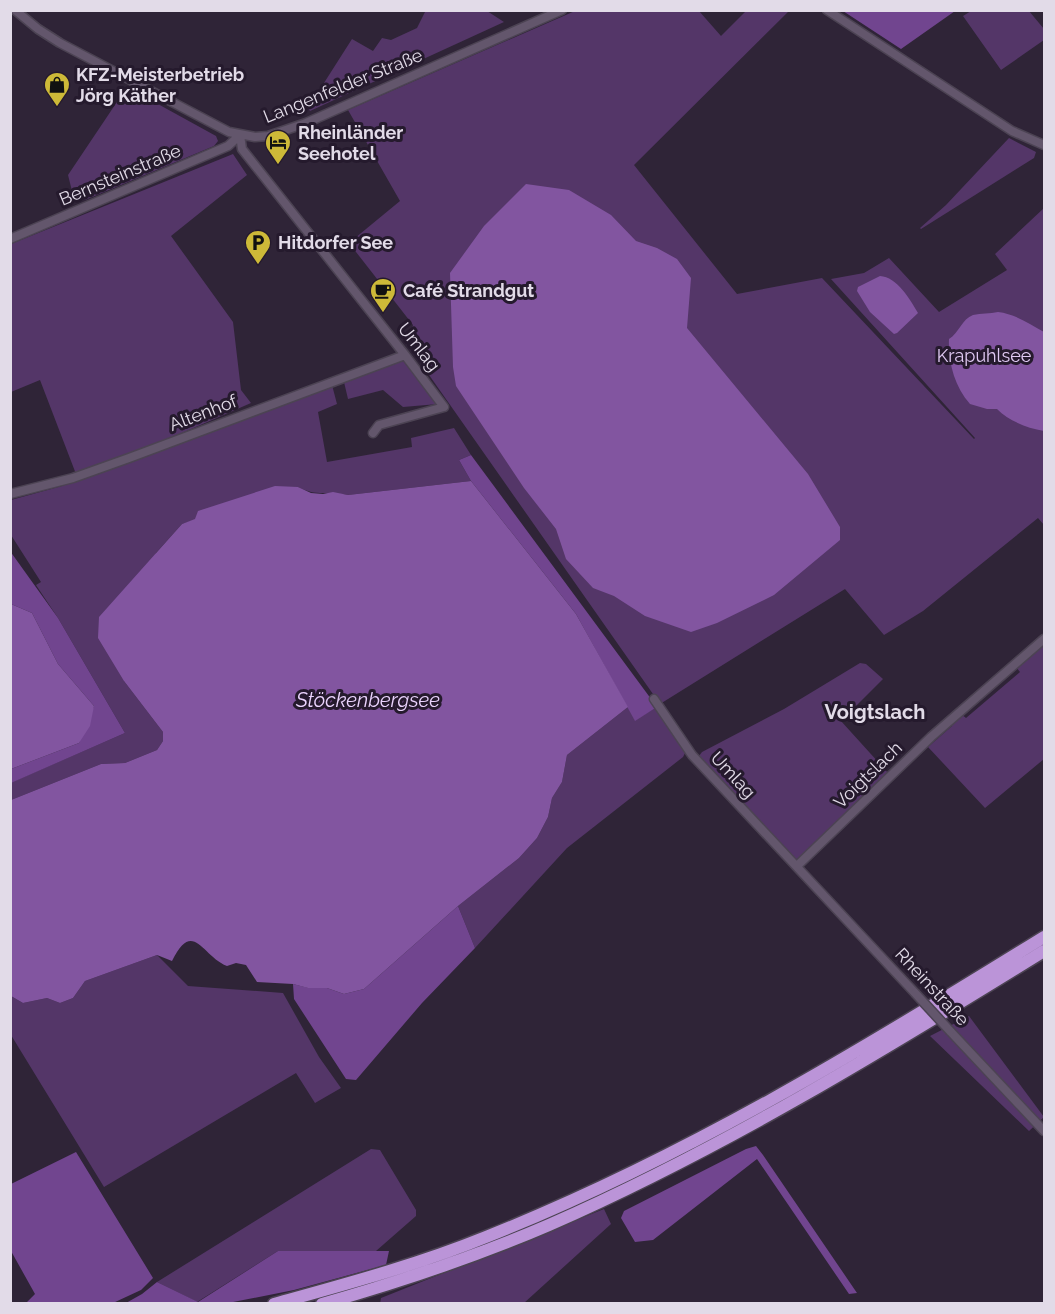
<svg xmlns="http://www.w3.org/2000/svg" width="1055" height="1314" font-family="Raleway,sans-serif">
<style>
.green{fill:#543668}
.forest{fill:#71458f}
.water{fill:#8255a0}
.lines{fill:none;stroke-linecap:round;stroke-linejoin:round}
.minor-casing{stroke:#4c4353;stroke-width:11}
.highway-casing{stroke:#4c4353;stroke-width:15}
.minor{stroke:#63566c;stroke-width:8}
.highway{stroke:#bb94d8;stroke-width:12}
.minor-bridge-casing{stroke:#4c4353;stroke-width:11;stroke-linecap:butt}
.minor-bridge{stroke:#63566c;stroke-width:8}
.labels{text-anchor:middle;stroke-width:6;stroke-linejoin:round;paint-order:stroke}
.poi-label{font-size:18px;font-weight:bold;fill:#e2dbe8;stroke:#251a2d;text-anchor:start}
.street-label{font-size:18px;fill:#e2dbe8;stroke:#251a2d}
.park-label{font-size:18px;fill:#e1caf4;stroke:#251a2d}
.water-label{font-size:20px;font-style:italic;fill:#ebd4fe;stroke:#251a2d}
.neighbourhood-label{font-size:20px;font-weight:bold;fill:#e2dbe8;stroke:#251a2d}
</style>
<rect width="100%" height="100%" fill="#2f2437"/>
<path class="green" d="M426 10 487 11 504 22 310 111 308 108 352 39 373 51 382 38 391 40 417 28Z
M575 11H699L721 36 746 11H789L634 165 737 294 822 278 974 439 975 438 831 279 864 273 889 258 939 312 1007 270 995 254 1044 208V525L1038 518 923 611 884 635 845 589 660 704 408 345 413 325 349 243 400 201 348 110Z
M971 11H1029L1044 29V40L1001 70 963 16Z
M127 87 216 136 218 141 214 146 85 200 72 191 68 175Z
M1009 138 1036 152 1034 158 921 229 920 228 946 205Z
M233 154 247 175 171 236 233 322 241 390 251 403 152 446 76 474 40 380 11 392V244Z
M403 361 438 404 403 407 383 390 348 399 344 382Z
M332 385 337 404 318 412 327 462 412 447 411 438 454 428 471 455 459 460 471 481 348 495C328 491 317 497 298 487L182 524 156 553 124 681 163 732V741L157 750 125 763 101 764 11 800 10 783 125 733 58 618 36 585 41 582 11 535V500L62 486Z
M1044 644V759L985 808 928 747 952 726 951 723 961 714 966 718 1020 672 1016 667Z
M860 663 866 664 883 679 841 721 889 774 838 823 796 860 700 760 699 756 702 752 784 709Z
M628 707 635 720 657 707 686 751 683 757 567 848 475 948 458 906 519 858 537 838 548 817 552 798 562 782 567 755Z
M157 955 188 986 283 993 319 1057 341 1088 315 1103 296 1073 104 1187 11 1035V996L23 1003 47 998 60 1003 73 998 85 981Z
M969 1016 1044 1117 1029 1131 930 1036Z
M371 1149 380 1150 416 1210V1216L376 1251H278L197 1302 157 1282Z
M604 1209 611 1224 524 1303 380 1304 381 1298Z"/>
<path class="forest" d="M843 11V10L955 11 901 49Z
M471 455 657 707 635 721 576 614 471 481 459 460Z
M10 551 58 618 125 733 11 783V769L79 743 94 706 58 664 32 613 11 604Z
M458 906 475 948 422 1003 356 1080 346 1079 294 999 293 984 309 988H327L344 994 364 989Z
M756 1146 763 1155 857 1293 849 1294 757 1159 653 1240 635 1242 621 1218 624 1211 746 1149Z
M76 1152 153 1278 141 1290 113 1303H26L35 1294 11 1251V1184Z
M278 1251H389L386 1265 294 1290 228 1303H126L142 1294 157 1282 198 1302Z"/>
<path class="water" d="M526 184 569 190 611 215 636 241 657 248 677 259 691 278 687 328 808 474 840 527V540L774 595 717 623 691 632 645 616 614 596 593 588 566 559 556 529 524 488 456 386 453 367 450 273 484 226Z
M880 276C897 277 910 299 918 313L897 333 894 334 870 312 857 291 858 287Z
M998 312C1015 314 1030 324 1044 332V431C1027 428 1009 421 997 409H987L970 404C954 386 948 361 949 339 959 333 962 319 973 315 981 313 990 314 998 312Z
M471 481 576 614 628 707 567 755 562 782 552 798 548 817 537 838 519 858 458 906 364 989 344 994 327 988H308L293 984 257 982 246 965 236 963 227 966C202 956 193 918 172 961L157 955 85 981 73 998 60 1003 47 998 23 1003 11 996V800L101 764 125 763 157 750 163 741V732L124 681 98 638 99 617 182 524 195 519 198 511 275 486 298 487 311 493 323 494 333 492 348 495Z
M11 604 32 613 58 664 94 706 90 726 79 743 11 769Z"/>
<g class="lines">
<defs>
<path id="minor" d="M15 10 38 29 60 43 229 132 255 137 268 136 306 123 562 10
M827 10 1012 131 1044 145
M240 135 242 149 405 355 444 407 379 425 373 433
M10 239 221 149 228 146 240 135
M10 494 73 478 129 458 405 355
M654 699 692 755 915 993
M797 866 931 737 1044 639
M950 1031 1044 1131"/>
<path id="highway" d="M274 1304C346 1284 417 1265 486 1237 683 1159 865 1048 1044 937
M322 1304C399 1282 475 1257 549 1225 722 1149 884 1050 1044 951"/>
</defs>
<use href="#minor" class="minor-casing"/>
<use href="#highway" class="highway-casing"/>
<use href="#minor" class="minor"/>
<use href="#highway" class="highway"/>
<defs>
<path id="minor-bridge" d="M915 993 950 1031"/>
</defs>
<use href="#minor-bridge" class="minor-bridge-casing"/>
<use href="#minor-bridge" class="minor-bridge"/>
</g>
<defs>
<symbol id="shop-pin" viewBox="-11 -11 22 30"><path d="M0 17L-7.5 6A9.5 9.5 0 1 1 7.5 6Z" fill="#cdb938" stroke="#251a2d"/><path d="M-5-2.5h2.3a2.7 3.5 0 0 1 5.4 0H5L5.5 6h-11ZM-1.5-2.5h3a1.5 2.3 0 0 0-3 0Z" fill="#111"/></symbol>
<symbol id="hotel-pin" viewBox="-11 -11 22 30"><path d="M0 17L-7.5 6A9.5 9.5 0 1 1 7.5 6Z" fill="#cdb938" stroke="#251a2d"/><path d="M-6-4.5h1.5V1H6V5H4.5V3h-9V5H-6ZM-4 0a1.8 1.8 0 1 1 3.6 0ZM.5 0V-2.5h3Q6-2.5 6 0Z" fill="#111"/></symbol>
<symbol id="parking-pin" viewBox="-11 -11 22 30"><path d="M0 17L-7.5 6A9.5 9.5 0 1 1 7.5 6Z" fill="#cdb938" stroke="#251a2d"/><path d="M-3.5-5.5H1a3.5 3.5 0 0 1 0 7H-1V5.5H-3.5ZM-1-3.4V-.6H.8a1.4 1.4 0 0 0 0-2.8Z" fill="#111"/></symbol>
<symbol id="cafe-pin" viewBox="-11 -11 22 30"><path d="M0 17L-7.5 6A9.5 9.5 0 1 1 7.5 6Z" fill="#cdb938" stroke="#251a2d"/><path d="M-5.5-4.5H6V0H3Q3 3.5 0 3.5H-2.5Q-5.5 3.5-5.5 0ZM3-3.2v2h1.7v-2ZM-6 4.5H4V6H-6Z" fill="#111"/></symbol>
</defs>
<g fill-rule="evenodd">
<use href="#shop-pin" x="42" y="70" width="30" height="40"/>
<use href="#hotel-pin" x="263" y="128" width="30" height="40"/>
<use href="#parking-pin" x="243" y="228" width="30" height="40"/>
<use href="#cafe-pin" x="368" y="276" width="30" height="40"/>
</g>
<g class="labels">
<g class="poi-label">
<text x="76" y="81">KFZ-Meisterbetrieb<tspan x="76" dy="21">Jörg Käther</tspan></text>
<text x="298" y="139">Rheinländer<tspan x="298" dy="21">Seehotel</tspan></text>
<text x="278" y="249">Hitdorfer See</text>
<text x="403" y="297">Café Strandgut</text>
</g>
<g class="street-label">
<text transform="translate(343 86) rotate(-22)" y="6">Langenfelder Straße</text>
<text transform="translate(120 175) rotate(-23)" y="6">Bernsteinstraße</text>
<text transform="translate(419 347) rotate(52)" y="6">Umlag</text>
<text transform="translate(203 413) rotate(-21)" y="6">Altenhof</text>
<text transform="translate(733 775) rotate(47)" y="6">Umlag</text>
<text transform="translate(868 775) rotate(-44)" y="6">Voigtslach</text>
<text transform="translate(932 987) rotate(47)" y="6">Rheinstraße</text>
</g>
<g class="park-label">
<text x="984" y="362">Krapuhlsee</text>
</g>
<g class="water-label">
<text x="368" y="707">Stöckenbergsee</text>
</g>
<g class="neighbourhood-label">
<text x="875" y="719">Voigtslach</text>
</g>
</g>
<rect width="1055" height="1314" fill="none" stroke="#e2dbe8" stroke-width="24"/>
</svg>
